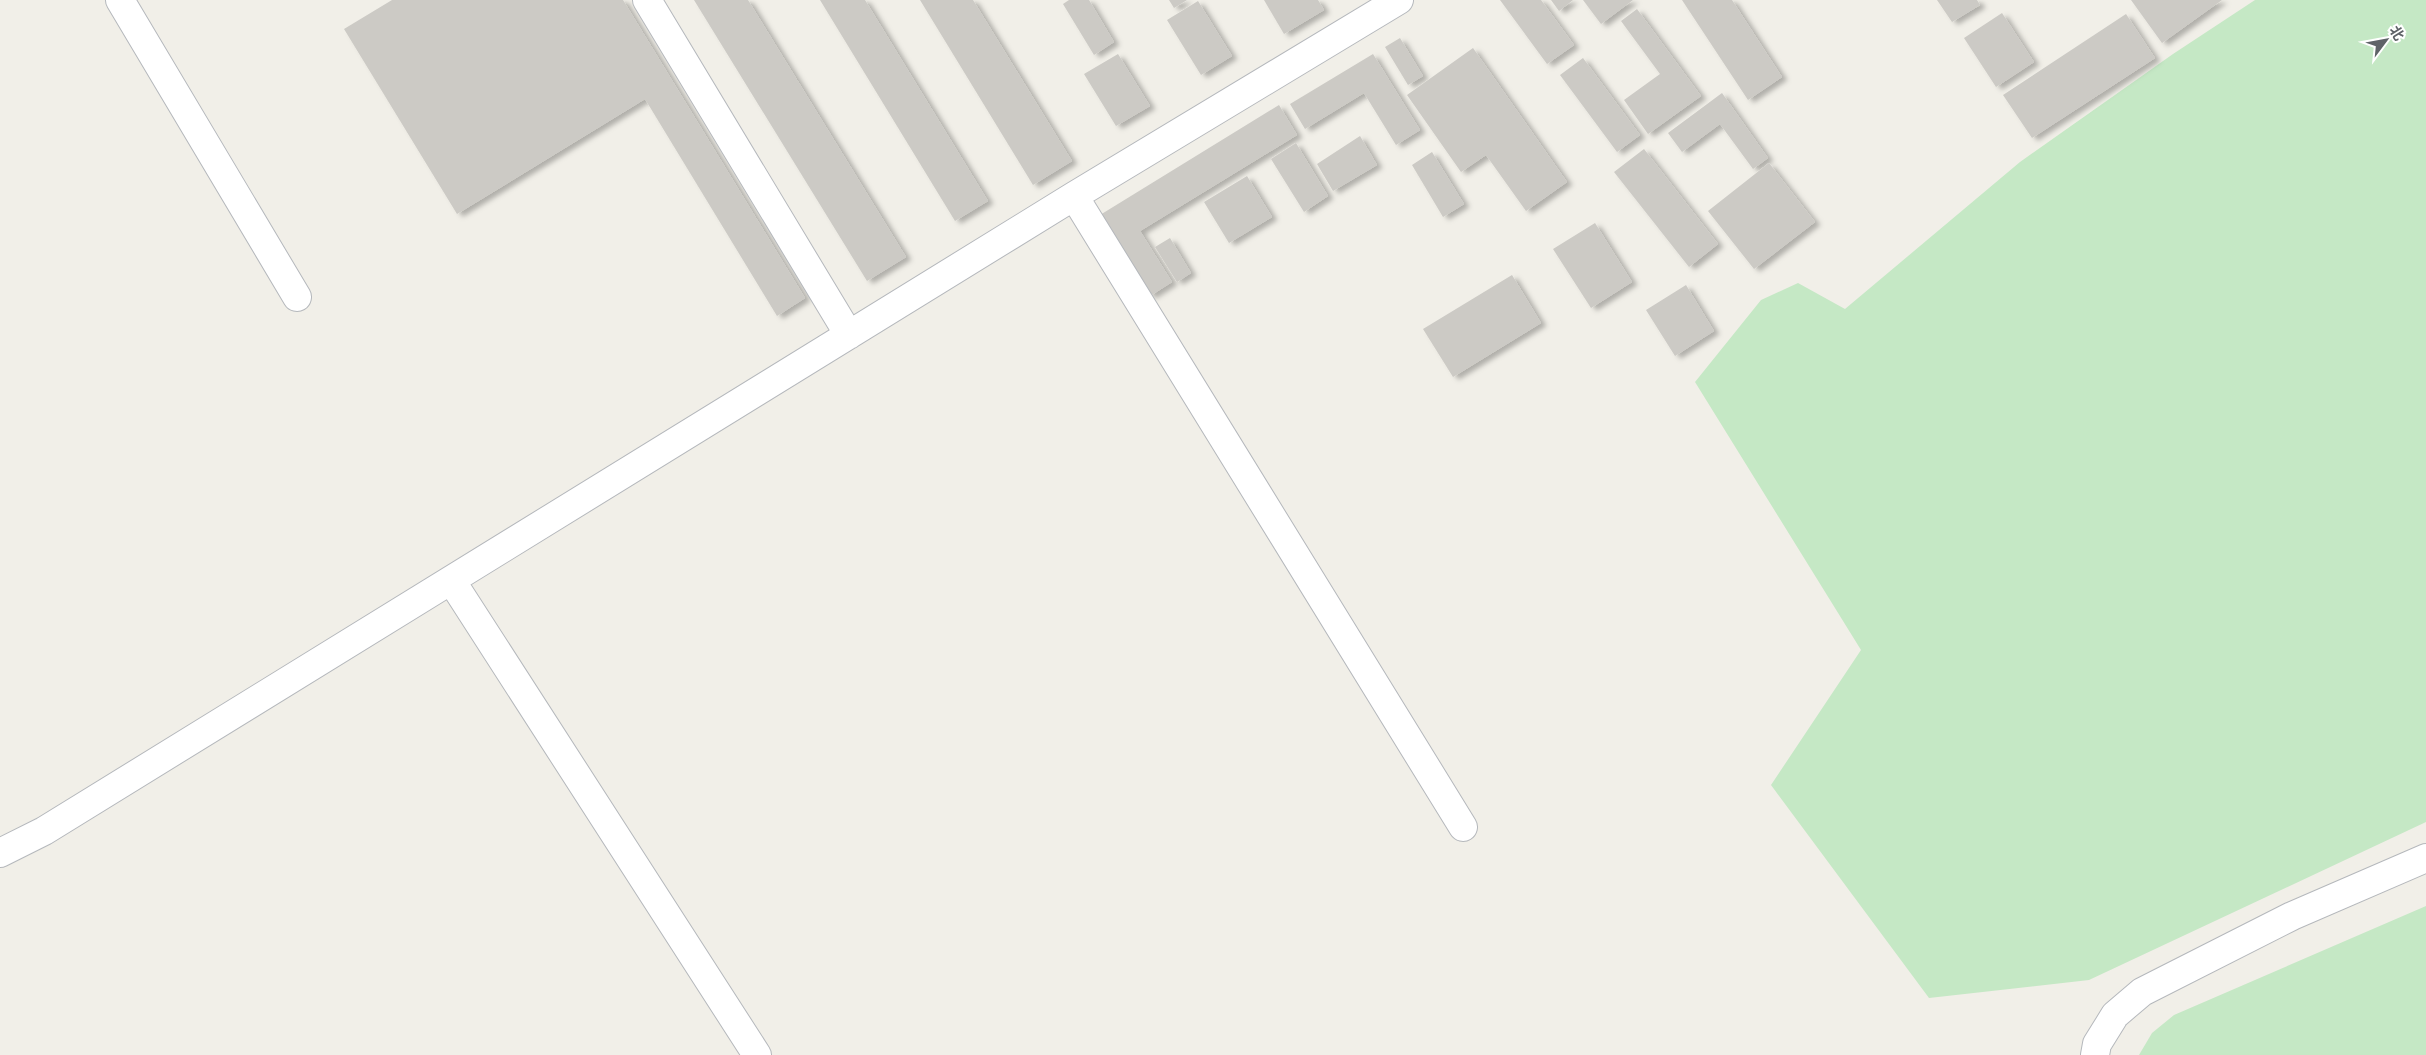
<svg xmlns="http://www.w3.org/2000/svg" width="2426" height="1055" font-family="Raleway,'Noto Sans SC',sans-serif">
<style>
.green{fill:#c5e8c5}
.building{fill:#cccac5;filter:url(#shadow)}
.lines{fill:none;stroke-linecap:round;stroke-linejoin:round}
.minor-casing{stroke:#b5b8bc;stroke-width:30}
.minor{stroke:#fff;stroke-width:28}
</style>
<defs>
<filter id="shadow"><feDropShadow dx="5.5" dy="3" stdDeviation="2.5" flood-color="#0004"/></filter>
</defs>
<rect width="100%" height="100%" fill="#f1efe8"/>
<path class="green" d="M2255 0H2426V822L2089 980 1929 998 1771 785 1861 650 1695 382 1761 300 1798 283 1845 309 2020 162 2173 54Z
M2426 906V1055H2139L2152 1033 2174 1015Z"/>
<path class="building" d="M392 0H623L805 298 777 316 645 99 457 214 344 29Z
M694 0H748L906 257 867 281Z
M820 0H865L988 201 955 221Z
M920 0H973L1072 161 1033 185Z
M1069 0H1089L1114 42 1094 55 1063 4Z
M1169 0H1187L1174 8Z
M1264 0H1318L1324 10 1284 34Z
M1500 0H1541L1574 45 1547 64Z
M1551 0H1573L1559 11Z
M1583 0H1633L1601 24Z
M1682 0H1732L1782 77 1748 100Z
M1937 0H1977L1980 5 1952 22Z
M2131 0H2222L2162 43Z
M1198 1 1232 56 1201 75 1167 20Z
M1637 9 1701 96 1648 134 1624 100 1660 74 1621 21Z
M2002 13 2034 62 1996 87 1964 38Z
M2126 14 2155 58 2032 138 2003 95Z
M1400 38 1423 76 1408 85 1385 47Z
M1473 48 1567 182 1526 211 1486 155 1461 172 1407 95Z
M1118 54 1150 106 1116 126 1084 74Z
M1373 54 1420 130 1396 145 1364 93 1305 129 1290 104Z
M1583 58 1640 135 1617 152 1560 75Z
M1722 93 1768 158 1753 169 1720 124 1682 152 1668 133Z
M1279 105 1297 135 1140 231 1172 282 1150 296 1100 215Z
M1360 136 1377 165 1333 191 1317 164Z
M1296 143 1328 196 1304 212 1271 159Z
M1644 149 1718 244 1689 267 1614 172Z
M1432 152 1464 204 1443 217 1412 165Z
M1769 163 1815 222 1754 269 1708 211Z
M1247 176 1272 217 1229 243 1204 202Z
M1595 223 1632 282 1591 308 1553 249Z
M1170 238 1191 273 1177 282 1155 247Z
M1512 275 1541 323 1453 377 1423 329Z
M1686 285 1714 331 1675 356 1646 310Z"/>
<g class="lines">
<defs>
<path id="minor" d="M120 0 297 297
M647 0 849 335
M1074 196 1463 827
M451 580 757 1055
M0 853 44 831 1074 196 1399 0
M2095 1055 2097 1044 2115 1015 2142 992 2292 916 2426 858"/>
</defs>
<use href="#minor" class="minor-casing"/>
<use href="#minor" class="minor"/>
</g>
<g transform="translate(2386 40) rotate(58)" stroke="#ffffff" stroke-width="4" paint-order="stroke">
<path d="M0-4L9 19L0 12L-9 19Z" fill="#5f6368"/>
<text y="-8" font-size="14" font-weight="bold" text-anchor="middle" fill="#5f6368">北</text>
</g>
</svg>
